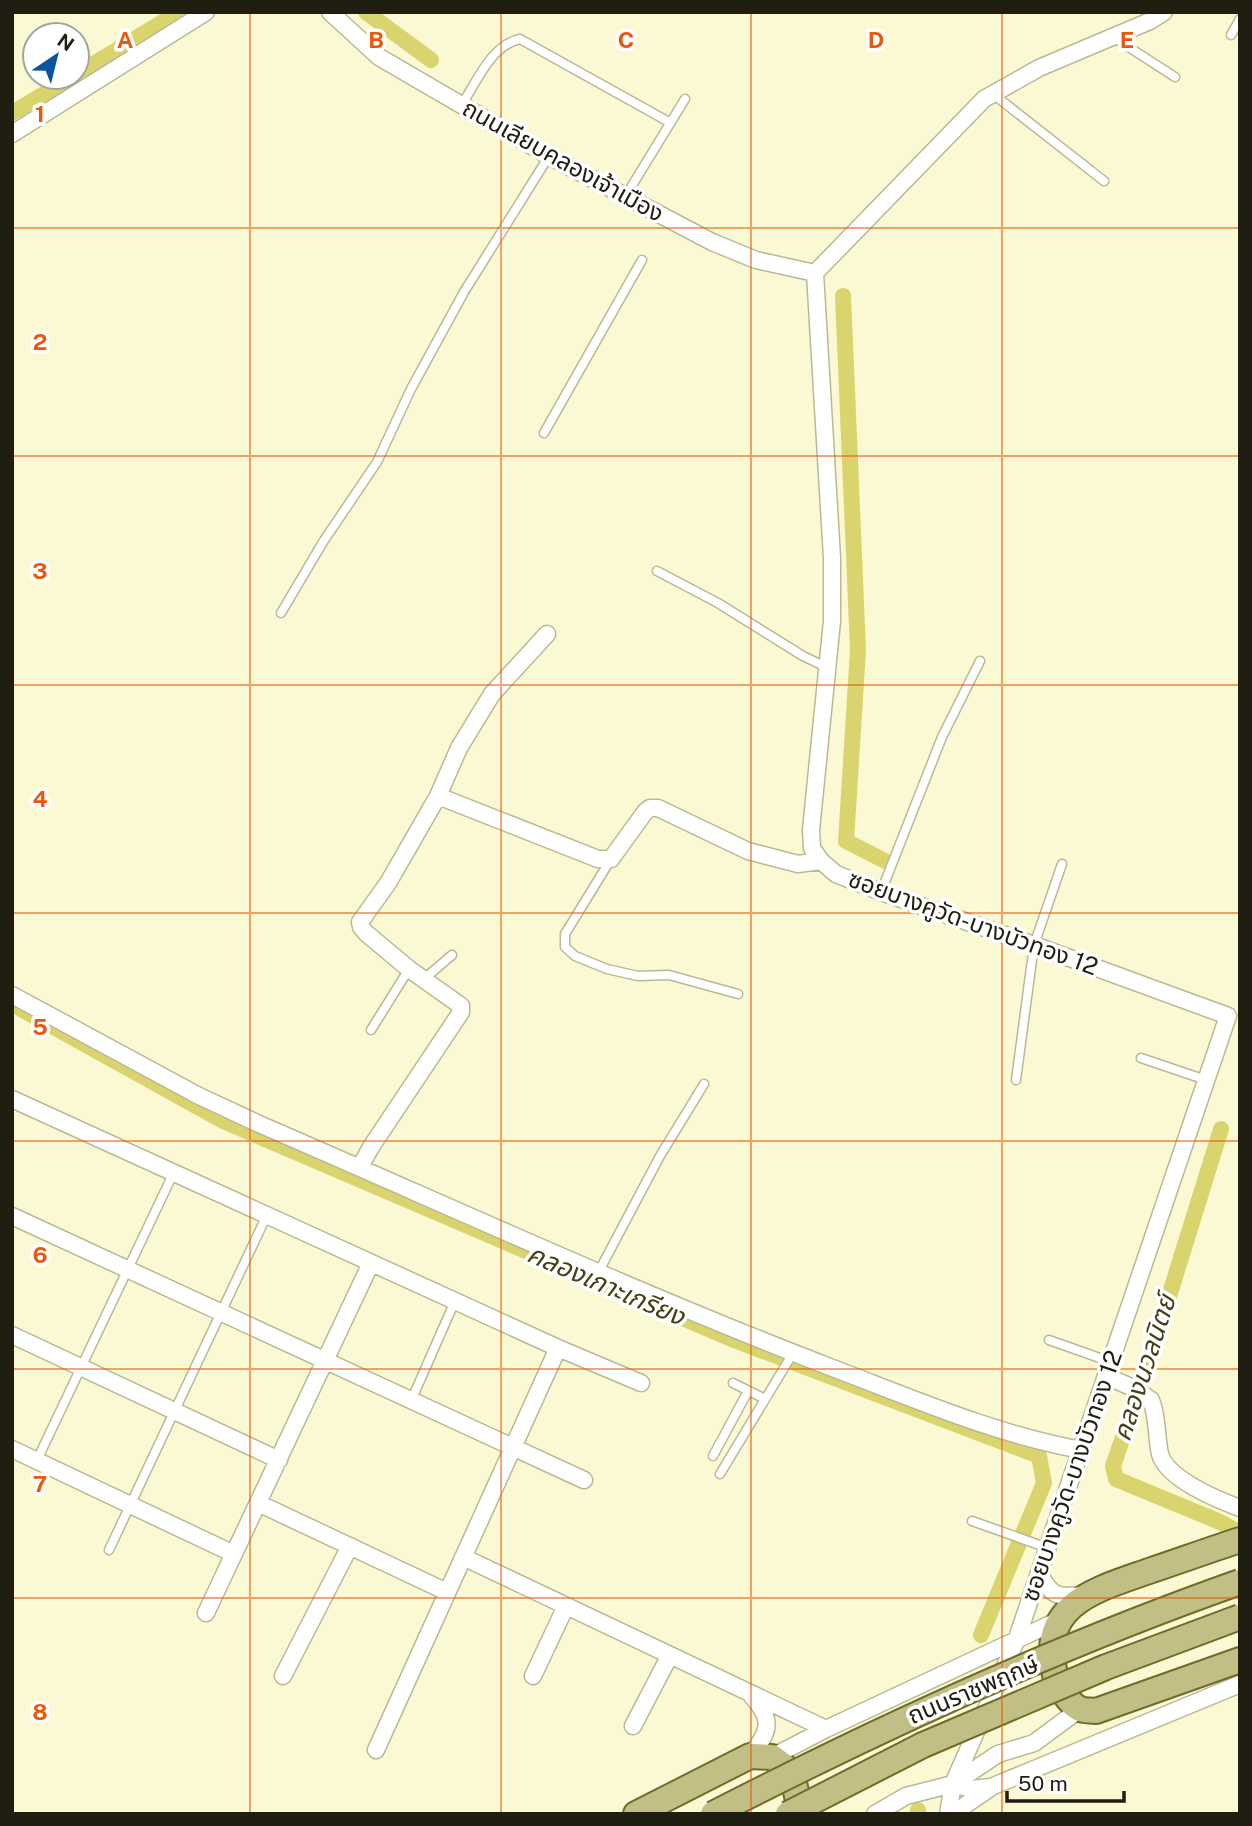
<svg xmlns="http://www.w3.org/2000/svg" width="1252" height="1826" font-family="'Public Sans','Noto Sans Thai',sans-serif">
<style>
.lines{fill:none;stroke-linecap:round;stroke-linejoin:round}
.canal{stroke:#dad46e;stroke-width:16}
.service-casing{stroke:#bab995;stroke-width:11}
.minor-casing{stroke:#bab995;stroke-width:19}
.primary-casing{stroke:#6f6b28;stroke-width:28}
.service{stroke:#fff;stroke-width:8}
.minor{stroke:#fff;stroke-width:16}
.primary{stroke:#c2bf86;stroke-width:24}
.primary-bridge-casing{stroke:#6f6b28;stroke-width:28;stroke-linecap:butt}
.primary-bridge{stroke:#c2bf86;stroke-width:24}
.grid{fill:none;stroke:#e8590c;stroke-width:2;stroke-opacity:0.55}
.labels{text-anchor:middle;stroke-width:7;stroke-linejoin:round;paint-order:stroke}
.street-label{font-size:24px;fill:#1f1e10;stroke:#fff}
.water-label{font-size:26px;font-style:italic;fill:#434116;stroke:#fff}
.grid-label{font-size:23px;text-anchor:middle;font-weight:bold;fill:#e8590c;stroke:#fff;stroke-width:7;stroke-linejoin:round;paint-order:stroke}
</style>
<rect width="100%" height="100%" fill="#faf9d3"/>
<g class="lines">
<path class="canal" d="M366 12 431 60
M77 74 179 12
M12 113 72 77
M843 296 858 650 846 841 885 861
M14 1005 223 1121 729 1338 1039 1456 1044 1483 981 1635
M1221 1129 1148 1364 1113 1466 1116 1479 1220 1522 1240 1533
M917 1814 918 1810"/>
<defs>
<path id="service" d="M1231 35 1240 19
M1113 37 1175 77
M993 94 1104 181
M461 106C476 83 491 45 520 39L669 122
M625 197 685 99
M544 433 642 260
M657 571 718 603 803 656 828 668
M281 613 323 542 377 462 411 389 464 292 549 156
M611 859 565 934V947L575 956 607 969 638 976 669 975 738 994
M881 892 942 737 980 661
M424 979 452 955
M371 1030 409 969
M1141 1058 1206 1080
M1016 1080 1034 945 1062 864
M599 1271 660 1156 704 1084
M1049 1340 1111 1362
M733 1383 765 1399
M411 1401 455 1301
M713 1456 748 1391
M37 1460 174 1172
M720 1474 793 1353
M972 1521 1048 1548
M109 1550 267 1215"/>
<path id="minor" d="M330 12 379 57 549 156 712 242 756 260 815 273
M12 134 206 12
M438 796 598 859H611L645 812 650 808H658L748 851 798 864 821 861
M12 995 199 1096 259 1124C449 1206 637 1293 830 1367 912 1398 994 1434 1081 1450
M12 1099 558 1348 641 1383
M360 1167 371 1147 461 1012V1006L457 1003 409 969 366 933 361 927 360 922 388 883 438 796 459 748 492 694 547 634
M12 1216 584 1480
M12 1335 279 1460
M1106 1376 1131 1387 1151 1400C1158 1417 1156 1437 1160 1454 1167 1479 1218 1500 1240 1508
M12 1449 234 1554
M258 1503 447 1592
M463 1557 826 1729
M1039 1573C1052 1598 1058 1597 1084 1595
M206 1613 371 1263
M283 1676 350 1546
M533 1676 566 1606
M633 1726 670 1655
M376 1750 558 1348
M750 1756C770 1731 774 1720 751 1695
M772 1757 826 1729 1059 1620
M953 1784 971 1789 991 1787 1240 1684
M875 1814 906 1796 953 1784 998 1754 1034 1743 1080 1709
M948 1814 953 1784 1016 1641 1228 1016 1034 945 881 892 836 874 821 861 812 848 811 830 832 621V558L815 273 984 99 1039 68 1150 21 1164 12
M959 1814 964 1806 989 1789"/>
<path id="primary" d="M1240 1540C1209 1550 1179 1561 1149 1571 1095 1590 1038 1604 1055 1675 1058 1686 1069 1704 1080 1709 1084 1711 1091 1710 1096 1711L1240 1660
M636 1814 750 1756 772 1757 784 1766 793 1778 801 1814"/>
</defs>
<use href="#service" class="service-casing"/>
<use href="#minor" class="minor-casing"/>
<use href="#primary" class="primary-casing"/>
<use href="#service" class="service"/>
<use href="#minor" class="minor"/>
<use href="#primary" class="primary"/>
<defs>
<path id="primary-bridge" d="M713 1814C882 1727 1061 1645 1240 1582
M788 1814 923 1745 1106 1667 1240 1617"/>
</defs>
<use href="#primary-bridge" class="primary-bridge-casing"/>
<use href="#primary-bridge" class="primary-bridge"/>
</g>
<path class="grid" d="M250 12V1814M501 12V1814M751 12V1814M1002 12V1814M12 228H1240M12 456H1240M12 685H1240M12 913H1240M12 1141H1240M12 1369H1240M12 1598H1240"/>
<g class="labels">
<g class="street-label">
<text transform="translate(563 161) rotate(29)" y="8">ถนนเลียบคลองเจ้าเมือง</text>
<text transform="translate(973 923) rotate(20)" y="8">ซอยบางคูวัด-บางบัวทอง 12</text>
<text transform="translate(1072 1476) rotate(-71)" y="8">ซอยบางคูวัด-บางบัวทอง 12</text>
<text transform="translate(973 1690) rotate(-23)" y="8">ถนนราชพฤกษ์</text>
</g>
<g class="water-label">
<text transform="translate(606 1285) rotate(23)" y="9">คลองเกาะเกรียง</text>
<text transform="translate(1144 1368) rotate(-72)" y="9">คลองนวลนิตย์</text>
</g>
</g>
<g class="grid-label">
<text x="125" y="48">A</text>
<text x="376" y="48">B</text>
<text x="626" y="48">C</text>
<text x="876" y="48">D</text>
<text x="1127" y="48">E</text>
<text x="40" y="122">1</text>
<text x="40" y="350">2</text>
<text x="40" y="579">3</text>
<text x="40" y="807">4</text>
<text x="40" y="1035">5</text>
<text x="40" y="1263">6</text>
<text x="40" y="1492">7</text>
<text x="40" y="1720">8</text>
</g>
<rect width="1252" height="1826" fill="none" stroke="#1f1e10" stroke-width="28"/>
<g transform="translate(56 56) rotate(35)"><circle r="33" fill="#ffffff" stroke="#a5a59f" stroke-width="2"/>
<path d="M0-5L12 26L0 18L-12 26Z" fill="#0c53a3"/>
<text y="-10" font-size="19" font-weight="bold" text-anchor="middle" fill="#1f1e10">N</text>
</g>
<path d="M1007 1791v10h117v-10" fill="none" stroke="#1f1e10" stroke-width="3.5"/>
<text x="1018" y="1791" font-size="21" fill="#1f1e10" stroke="#ffffff" stroke-width="5" paint-order="stroke">50 m</text>
</svg>
